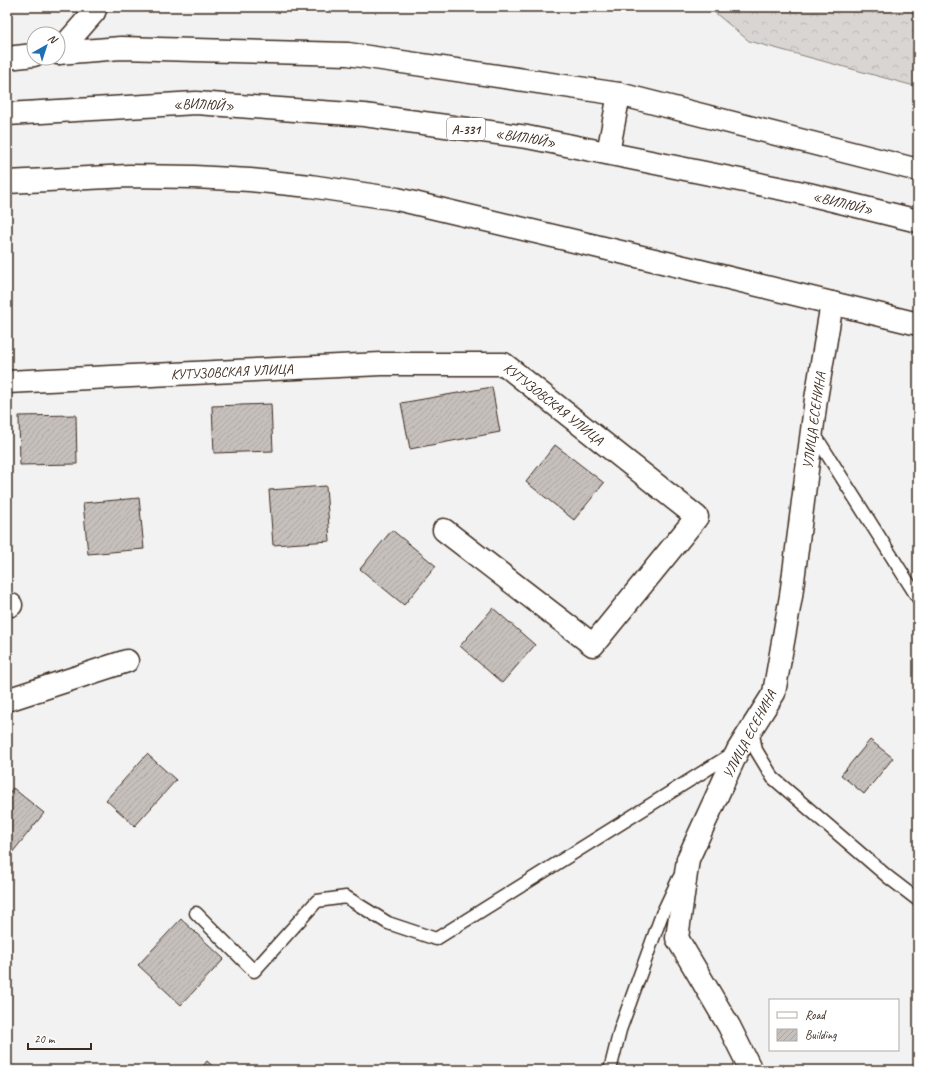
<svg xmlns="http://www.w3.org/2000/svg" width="925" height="1077" font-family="Caveat,sans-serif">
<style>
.forest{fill:url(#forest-crowns);stroke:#8a8078}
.building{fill:url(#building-hatch);stroke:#3b2a1e}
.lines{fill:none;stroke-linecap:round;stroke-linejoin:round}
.service-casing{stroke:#3b2a1e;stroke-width:15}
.minor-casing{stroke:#3b2a1e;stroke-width:25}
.trunk-casing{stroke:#3b2a1e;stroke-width:25}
.service{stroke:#fff;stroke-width:12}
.minor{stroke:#fff;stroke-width:22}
.trunk{stroke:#fff;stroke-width:22}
.labels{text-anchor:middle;stroke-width:3;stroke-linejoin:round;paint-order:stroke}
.shield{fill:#fff;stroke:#766a62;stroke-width:1}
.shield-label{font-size:13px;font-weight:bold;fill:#3b2a1e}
.street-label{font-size:14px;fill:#3b2a1e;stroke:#fff}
</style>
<defs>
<pattern id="forest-crowns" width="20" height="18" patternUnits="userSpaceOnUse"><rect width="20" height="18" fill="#d8d5d2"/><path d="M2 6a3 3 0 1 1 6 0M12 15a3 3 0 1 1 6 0" fill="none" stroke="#bab7b4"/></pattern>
<pattern id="building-hatch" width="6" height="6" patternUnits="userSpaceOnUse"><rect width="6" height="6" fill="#c6c0bd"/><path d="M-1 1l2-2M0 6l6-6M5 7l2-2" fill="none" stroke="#aba5a2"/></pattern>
</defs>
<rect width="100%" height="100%" fill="#f3f2f2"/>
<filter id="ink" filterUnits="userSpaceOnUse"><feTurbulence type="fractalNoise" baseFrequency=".025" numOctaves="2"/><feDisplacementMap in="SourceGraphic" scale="8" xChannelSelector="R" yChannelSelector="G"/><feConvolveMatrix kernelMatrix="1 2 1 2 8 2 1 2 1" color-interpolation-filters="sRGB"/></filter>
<g filter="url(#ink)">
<path class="forest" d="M708 7H918V87L749 41Z"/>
<path class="building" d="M492 387 500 432 410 449 401 403Z
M271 404 273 451 214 453 212 406Z
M76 415 77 464 20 465 19 416Z
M555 445 604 483 574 520 526 482Z
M326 486 330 541 273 545 269 490Z
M139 498 144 549 88 554 83 503Z
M392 530 436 566 404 605 360 569Z
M493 608 535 645 502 683 460 646Z
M870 740 893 758 864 794 841 775Z
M147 754 176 780 135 826 106 800Z
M13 788 44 813 7 859V796Z
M181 919 224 959 181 1005 138 965Z
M207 1061 217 1070H200Z"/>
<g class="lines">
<defs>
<path id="service" d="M813 432 918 598
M752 729 756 750 773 778 888 877 918 900
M196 913 254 971 317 901 346 897 388 923 436 939 735 752
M610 1070 620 1030 662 914 679 878"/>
<g id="minor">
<path d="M58 53 94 12 96 7"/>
<path d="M7 182 129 176 194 177 250 180 310 186 397 199 692 269 918 324"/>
<path id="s1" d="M7 382 381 364H504L697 517 593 645 444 530"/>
<path d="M7 605H11"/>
<path d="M7 700 127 661"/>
<path id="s2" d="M751 1070 729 1026 677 938 688 859 738 750 774 693 791 596 816 399 832 303"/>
</g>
<g id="trunk">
<path d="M58 53 121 48 348 54 619 94 918 170"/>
<path d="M7 58 34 55"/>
<path id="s3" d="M7 114 196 103 364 115 527 137 808 194 918 221"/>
<path d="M608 153 619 94"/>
</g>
</defs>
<use href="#service" class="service-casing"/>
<use href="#minor" class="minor-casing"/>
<use href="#trunk" class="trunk-casing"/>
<use href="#service" class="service"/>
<use href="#minor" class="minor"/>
<use href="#trunk" class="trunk"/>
</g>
</g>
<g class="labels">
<rect class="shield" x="447" y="118" width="38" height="22" rx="3"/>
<g class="shield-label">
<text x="466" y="134">А-331</text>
</g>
<g class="street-label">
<text dy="5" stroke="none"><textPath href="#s3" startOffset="197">«ВИЛЮЙ»</textPath></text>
<text dy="5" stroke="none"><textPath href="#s3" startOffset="521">«ВИЛЮЙ»</textPath></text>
<text dy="5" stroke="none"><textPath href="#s3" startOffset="845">«ВИЛЮЙ»</textPath></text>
<text dy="5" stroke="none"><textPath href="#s1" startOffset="225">КУТУЗОВСКАЯ УЛИЦА</textPath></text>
<text dy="5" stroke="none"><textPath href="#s1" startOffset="561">КУТУЗОВСКАЯ УЛИЦА</textPath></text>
<text dy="5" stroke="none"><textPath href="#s2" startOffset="694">УЛИЦА ЕСЕНИНА</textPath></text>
<text transform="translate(749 734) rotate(-62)" y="5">УЛИЦА ЕСЕНИНА</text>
</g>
</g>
<rect width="925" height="1077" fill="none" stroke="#fff" stroke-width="24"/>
<rect x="12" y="12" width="901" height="1053" fill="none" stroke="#3b2a1e" stroke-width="1.5" filter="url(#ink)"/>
<rect x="769" y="999" width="130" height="52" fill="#ffffff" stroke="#b1aaa5"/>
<rect x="777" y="1012" width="20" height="6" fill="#ffffff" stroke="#b1aaa5"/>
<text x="805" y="1019" font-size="12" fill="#3b2a1e">Road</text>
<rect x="777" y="1029" width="20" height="12" fill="url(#building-hatch)" stroke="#b1aaa5"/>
<text x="805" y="1039" font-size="12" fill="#3b2a1e">Building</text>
<g transform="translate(46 46) rotate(39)"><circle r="19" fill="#ffffff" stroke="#b1aaa5"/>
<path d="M0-3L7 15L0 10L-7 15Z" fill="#1f6fb2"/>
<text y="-6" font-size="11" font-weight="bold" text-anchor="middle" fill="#3b2a1e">N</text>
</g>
<path d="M28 1043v6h63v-6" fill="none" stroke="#3b2a1e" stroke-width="2"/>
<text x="34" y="1043" font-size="12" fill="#3b2a1e" stroke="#ffffff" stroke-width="3" paint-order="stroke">20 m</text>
</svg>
